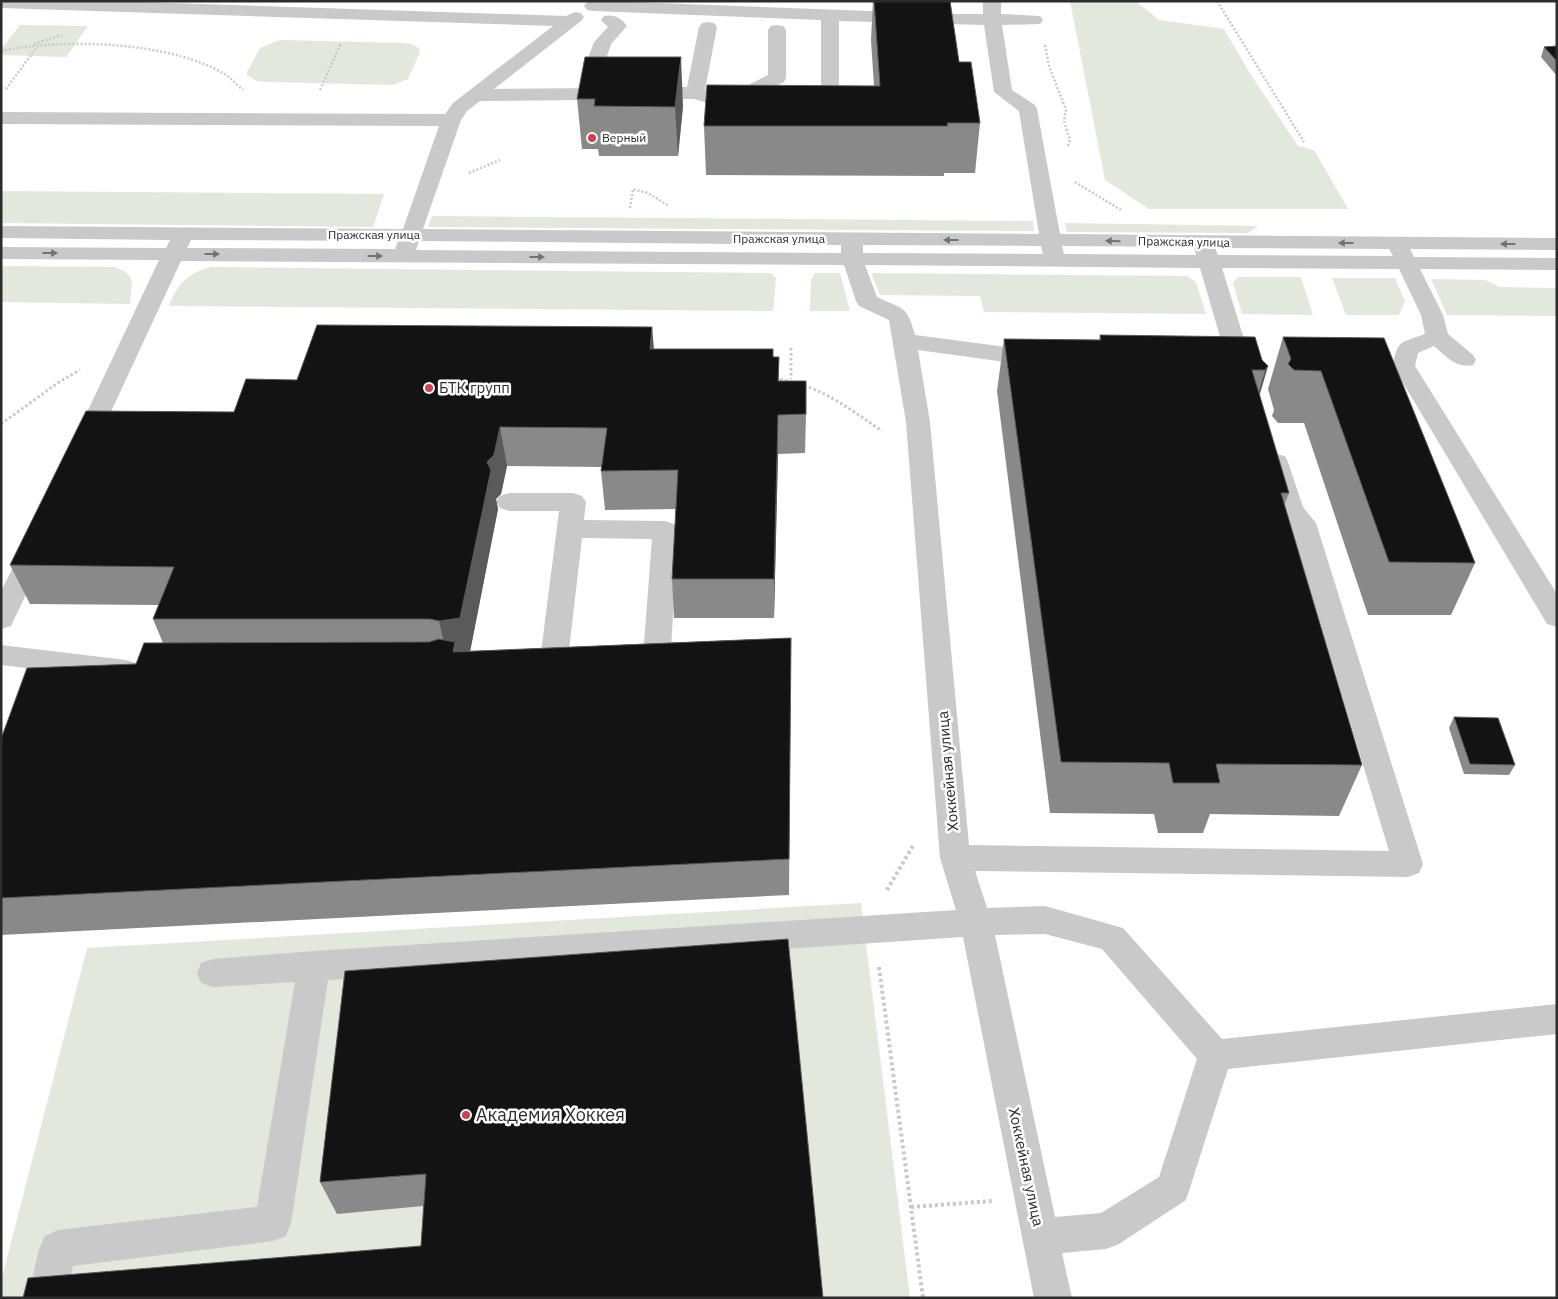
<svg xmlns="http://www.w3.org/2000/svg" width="1558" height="1299" font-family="'IBM Plex Sans',sans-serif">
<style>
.green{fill:#e2e8db}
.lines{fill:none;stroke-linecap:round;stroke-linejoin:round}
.path-far2{stroke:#c9c9c9;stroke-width:2.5;stroke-dasharray:2 2;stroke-linecap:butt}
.path-far1{stroke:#c9c9c9;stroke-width:3;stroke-dasharray:2.5 2.5;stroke-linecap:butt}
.path{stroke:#c9c9c9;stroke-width:4;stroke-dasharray:3 3;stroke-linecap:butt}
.minor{fill:#c9c9c9;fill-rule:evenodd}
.wall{fill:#898989}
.shaded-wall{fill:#5a5a5a}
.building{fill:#131313;stroke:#5a5a5a}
.oneway{fill:#737373}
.poi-dot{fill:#cf424d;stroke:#fff;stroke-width:2}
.labels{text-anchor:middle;stroke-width:5;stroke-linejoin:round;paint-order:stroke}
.far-poi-label{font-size:12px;fill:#2c2c2c;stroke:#fff;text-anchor:start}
.far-street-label{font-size:12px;fill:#2c2c2c;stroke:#fff}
.poi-label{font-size:15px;fill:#2c2c2c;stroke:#fff;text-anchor:start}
.street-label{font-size:15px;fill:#2c2c2c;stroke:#fff}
.near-poi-label{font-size:18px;fill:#2c2c2c;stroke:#fff;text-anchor:start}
</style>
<rect width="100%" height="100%" fill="#fff"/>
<path class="green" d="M1070 1H1136L1159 20 1224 29 1251 75 1298 146 1314 150 1348 209H1149L1105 180Z
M20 25 88 26 66 57 1 55V49Z
M280 40 403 43 411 44 419 48 420 52 408 79 393 85 267 82 257 81 247 75V72L260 48Z
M1 191 384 194 373 227 1 223Z
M432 216 1033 221 1034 231 428 227Z
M1065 223 1258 226 1248 233 1067 232Z
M1 266 115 267C138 276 131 284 130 304L1 302Z
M211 267 770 273 776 278 773 311 169 306C177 284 188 273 211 267Z
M815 273H840L850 311H810L811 280Z
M871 273 1187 276 1196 282 1206 314 984 312 980 296 880 295Z
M1238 277H1301L1313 315 1242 314 1233 283Z
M1332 278H1395L1405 301 1399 315H1346Z
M1431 279 1485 280 1500 287 1557 288V316L1447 315Z
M861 903 910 1298H1V1281L87 948Z"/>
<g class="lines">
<path class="path-far2" d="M1217 1 1304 142
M34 44 62 35
M1045 45 1049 66 1066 110 1064 121 1070 140 1068 146
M1 51C62 38 172 41 226 75 232 79 237 85 243 90
M6 89 39 44
M320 90 341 43
M469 173 500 160
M1075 182 1121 210
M630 208 633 189 648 193 669 206"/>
<path class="path-far1" d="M791 348V379
M775 379C817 383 848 408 882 431
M1 424 59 382 80 370"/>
<path class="path" d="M887 890 914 844
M879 967 923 1298
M911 1207 992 1201"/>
<path class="minor" d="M1 1H109L566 16 575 12 581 13 584 17 581 21 494 89 604 88 584 69 594 42 608 27 601 20 604 16C614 14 621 18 627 26L611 44 603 68 621 86 620 88 687 87 699 27 702 23 708 22 714 23 717 27 705 90 727 96 768 75V30L771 26 777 25 783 26 786 30V78L784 82 750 99 752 103 750 107 729 109 694 99 480 101 467 111 461 120 423 229 1039 234 1019 111 994 92 984 25 839 21V88L865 102 867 106 865 110 858 112 851 110 823 95 821 91V20L593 11 587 10 584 6 587 2 604 1 924 13V1H942L941 14H983V1H1001V14L1040 16 1043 20 1040 24 1002 25 1012 90 1035 105 1037 109 1060 234 1557 238V250L1410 249 1414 257 1557 258V270L1420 269 1443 315 1448 334 1473 355 1476 360 1473 365C1456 369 1446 356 1434 346L1418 353 1415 366 1557 594V627L1547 624 1393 366C1397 339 1401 343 1425 334L1421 315 1399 269 1222 268 1254 371 1250 376 1242 378 1234 376 1230 371 1200 268 865 265 877 297C904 310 907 305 915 335L1038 351 1046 353 1049 358 1046 363 1028 365 918 350 930 422 969 845 1389 851 1291 526 1278 511 1264 462 1267 456 1276 454 1285 456 1288 462 1303 507 1316 523 1423 864 1419 873 1408 877 975 871 987 908 1045 906 1123 928 1222 1039 1557 1004V1034L1228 1069 1186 1200 1119 1244 1106 1249 1062 1253 1072 1298H1034L963 937 328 980 291 1223 286 1236 273 1241 73 1266 66 1298H28L39 1249 45 1236 58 1230 257 1207 295 982 213 987 201 983 197 973 201 963 213 959 314 951 956 910 940 858 906 422 889 320 859 306 856 301 844 265 181 261 96 444 93 450 84 452 75 450 72 444 159 260 1 259V247L166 248 170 240 1 238V226L403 229 439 126 1 124V112L445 114 453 103 553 26 1 8ZM191 240 398 241 395 249 187 248ZM419 241 841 245V253L416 250ZM863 245 1041 246 1043 254 863 253ZM1062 246 1194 247 1196 255 1064 254ZM1215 248 1389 249 1393 256 1218 255ZM1045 934 1102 949 1197 1059 1159 1177 1101 1213 1055 1217 995 935Z
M509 493H573L582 496 586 502 584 520 665 521 674 524 678 530 670 666 666 673C654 677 644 677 632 673L628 666 632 659 643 656 652 539 582 538 567 668 563 675 553 678 543 675 539 668 559 511H509L500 508 496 502 500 496Z
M35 539 44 542 48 548 11 626 1 629V591L26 542Z
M1 645 126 660 136 663 140 670 136 677 126 680 1 665Z"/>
</g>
<path class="wall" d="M873 1H950L959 62 980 123 975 173H944V176L706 175 704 126 874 86 871 40Z
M1557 46V76L1541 57 1544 47Z
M585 57 683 106 678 156H599L598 149H582L577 99Z
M652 327 654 349 779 357V381L806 414 805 453 778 454 774 618H674L672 579 676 509 605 510 601 471V467L507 466 501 494 496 499 498 509 470 651 791 638 789 895 1 935V739L136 664 163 643 153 619 159 605 30 604 10 565 234 412 297 380Z
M1100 335 1262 360 1268 366 1259 395 1289 493 1284 506 1362 765 1339 816 1210 814 1203 833H1158L1154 814 1050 813 997 391 1004 339 1099 340Z
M1283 337 1384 338 1475 563 1451 615H1368L1304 423H1278L1272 416 1274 410 1268 389Z
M1454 717 1515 765 1509 775 1464 774 1449 728Z
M345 971 823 1298 421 1246 423 1206 337 1214 320 1182Z"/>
<path class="shaded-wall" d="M681 57 683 106 678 156 675 107Z
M652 327 655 366 650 349Z
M1268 366 1253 418 1250 422 1265 370Z
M778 415V454L774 618V579Z
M500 427 507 466 501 494 496 499 498 509 469 657 448 660 439 621 487 462Z"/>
<path class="building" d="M874 1H950L959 62H971L980 123H947L948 126H704L707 85 880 86Z
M1557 46V61L1544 47Z
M585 57H681L675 107 594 106 595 99H577Z
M317 325 652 327 650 349H773V357H779L778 381H806V414L778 415 774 579H672L678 470 601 471 607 428 500 427 494 455 487 462 491 470 460 618 439 621 430 619H153L174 567 10 565 86 411 234 412 246 379 297 380Z
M1100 335 1255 337 1262 360 1268 366 1265 370H1252L1289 493H1281L1362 765 1216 764 1220 783H1173L1169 763 1061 762 1004 339 1101 340Z
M1283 337 1384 338 1475 563 1389 562 1321 371 1294 370 1288 364 1291 359Z
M791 638 789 859 1 898V739L27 668 136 664 144 643 429 642 439 639 455 642 453 652Z
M1454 717 1498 718 1515 765 1470 764Z
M788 939 823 1298H23L28 1278 421 1246 426 1174 320 1182 345 971Z"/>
<defs><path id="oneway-solid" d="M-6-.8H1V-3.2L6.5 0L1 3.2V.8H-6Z" transform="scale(1.25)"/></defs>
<g class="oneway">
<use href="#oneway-solid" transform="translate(951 240) rotate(-180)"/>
<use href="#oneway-solid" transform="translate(1113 241) rotate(-179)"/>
<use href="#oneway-solid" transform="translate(1346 243) rotate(-180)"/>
<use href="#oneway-solid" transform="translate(1508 244) rotate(-180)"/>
<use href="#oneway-solid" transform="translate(50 253)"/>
<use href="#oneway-solid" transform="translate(212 254)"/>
<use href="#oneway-solid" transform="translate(375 256)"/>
<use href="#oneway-solid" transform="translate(537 257)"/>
</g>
<g class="poi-dot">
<circle cx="592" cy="138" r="5"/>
<circle cx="429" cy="388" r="5"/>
<circle cx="466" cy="1115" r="5"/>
</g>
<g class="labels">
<g class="far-poi-label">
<text x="602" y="142">Верный</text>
</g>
<g class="far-street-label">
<text x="374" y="239">Пражская улица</text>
<text x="779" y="243">Пражская улица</text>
<text transform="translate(1184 242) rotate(1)" y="4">Пражская улица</text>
</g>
<g class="poi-label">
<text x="439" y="393">БТК групп</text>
</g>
<g class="street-label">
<text transform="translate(948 771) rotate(-95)" y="5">Хоккейная улица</text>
<text transform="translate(1026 1167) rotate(78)" y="5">Хоккейная улица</text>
</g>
<g class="near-poi-label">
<text x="476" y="1121">Академия Хоккея</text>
</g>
</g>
<rect width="1558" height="1299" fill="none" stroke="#2c2c2c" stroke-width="5"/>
</svg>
